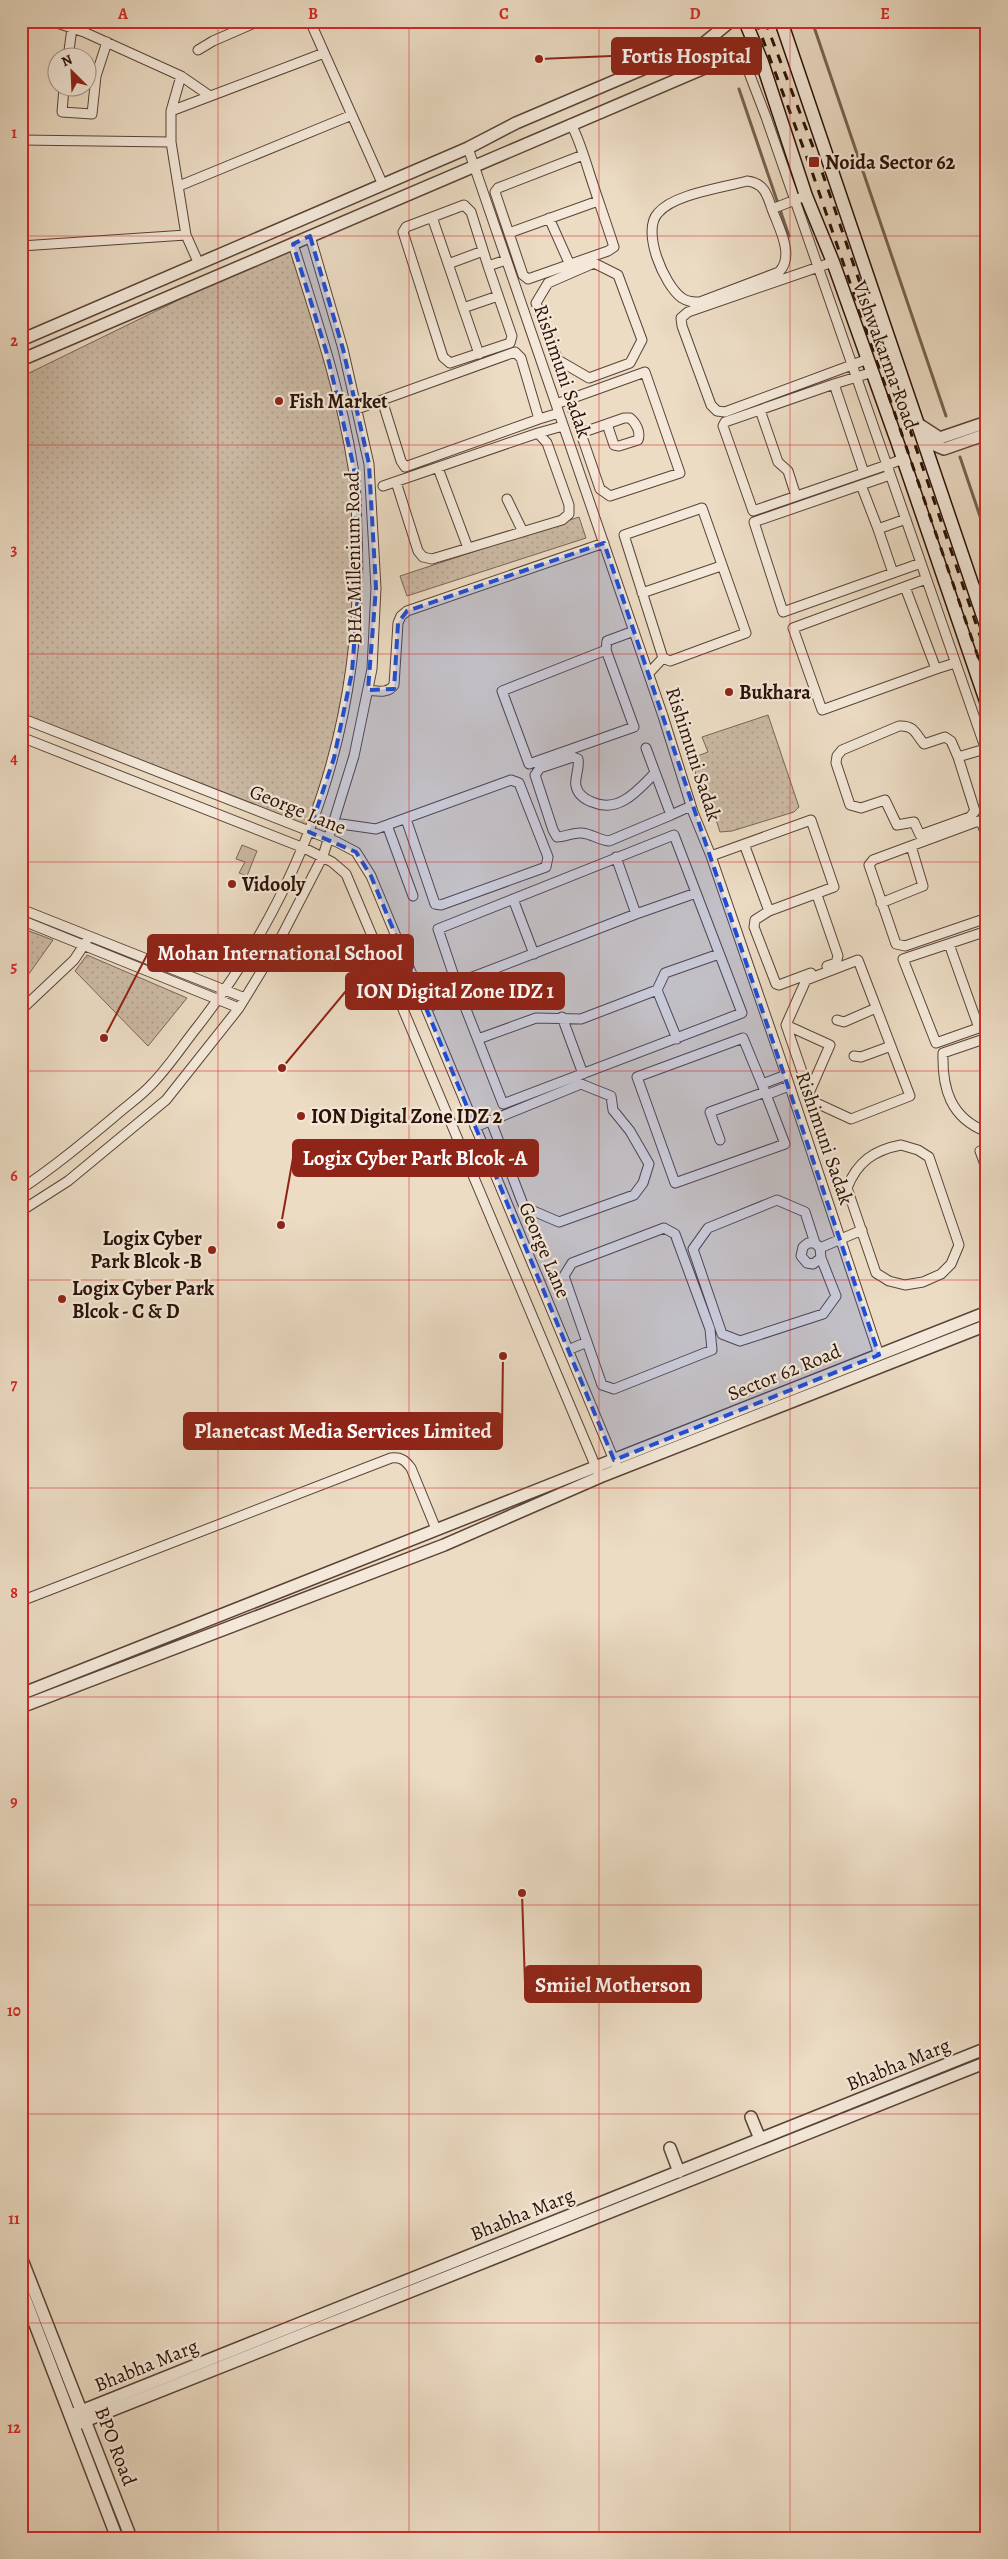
<svg xmlns="http://www.w3.org/2000/svg" width="1008" height="2559" font-family="Alegreya,serif">
<style>
.green{fill:#cbb9a4;stroke:#7a6455}
.park{fill:url(#park-dots);stroke:#7a6455}
.lines{fill:none;stroke-linecap:round;stroke-linejoin:round}
.stream{stroke:#776151;stroke-width:3}
.minor-casing{stroke:#5a4336;stroke-width:11}
.tertiary-casing{stroke:#5a4336;stroke-width:14}
.secondary-casing{stroke:#2a1006;stroke-width:15}
.minor{stroke:#f3e8d9;stroke-width:9}
.tertiary{stroke:#f3e8d9;stroke-width:11}
.secondary{stroke:#f3e8d9;stroke-width:12}
.rail{stroke:#2a1006;stroke-width:3;stroke-dasharray:9 9;stroke-linecap:butt}
.marked{fill:#1d4ed8;fill-opacity:0.2;stroke:#1d4ed8;stroke-width:4;stroke-dasharray:10 6;stroke-linejoin:round}
.grid{fill:none;stroke:#d62828;stroke-width:1;stroke-opacity:0.55}
.poi-dot{fill:#8f2418;stroke:#f3e8d9;stroke-width:2}
.labels{text-anchor:middle;stroke-width:4.5;stroke-linejoin:round;paint-order:stroke}
.poi-label{font-size:20px;font-weight:bold;fill:#2a1006;stroke:#f3e8d9;text-anchor:start}
.street-label{font-size:20px;fill:#2a1006;stroke:#f3e8d9}
.leader{fill:none;stroke:#8f2418;stroke-width:2}
.callout-dot{fill:#8f2418;stroke:#f3e8d9;stroke-width:2}
.callout{fill:#8f2418;stroke:#8f2418;stroke-width:2}
.callout-label{font-size:21px;text-anchor:middle;font-weight:bold;fill:#fff}
.neatline{fill:none;stroke:#d62828;stroke-width:2}
.grid-label{font-size:16px;text-anchor:middle;font-weight:bold;fill:#d62828}
</style>
<defs>
<pattern id="park-dots" width="8" height="8" patternUnits="userSpaceOnUse" patternTransform="scale(1.25)"><rect width="8" height="8" fill="#cbb9a4"/><path d="M2 2h.1M6 6h.1" fill="none" stroke="#ae9e8c" stroke-width="1.8" stroke-linecap="round"/></pattern>
</defs>
<rect width="100%" height="100%" fill="#ecdcc4"/>
<filter id="stains"><feTurbulence type="fractalNoise" baseFrequency=".004" numOctaves="4"/><feColorMatrix values="0 0 0 0 .2 0 0 0 0 .09 0 0 0 0 .02 0 0 0 .5 -.17"/></filter>
<radialGradient id="worn" r=".72"><stop offset=".6" stop-color="#630" stop-opacity="0"/><stop offset="1" stop-color="#630" stop-opacity=".3"/></radialGradient>
<path class="green" d="M242 845 257 851 247 876 239 873 245 862 236 859Z"/>
<path class="park" d="M293 244 328 361 354 481 353 656 337 745 309 832 21 718V377Z
M579 517 586 538 407 596 400 576Z
M768 715 799 807 794 812 732 831 720 832 709 798 697 780 692 758 708 752 702 737Z
M21 928 53 940 21 985Z
M87 955 187 998 148 1046 75 971Z"/>
<g class="lines">
<path class="stream" d="M812 21 946 416
M739 89 789 236
M960 457 987 537"/>
<defs>
<path id="minor" d="M51 21 84 32 181 76 171 111V142L186 235
M310 21 383 185
M198 50 213 41 259 21
M741 52 766 117 987 753
M68 58 72 28
M181 76 210 96
M64 88 62 112 92 114 96 76 107 42
M171 111 324 53
M571 124C579 139 584 156 589 172 597 197 606 222 614 247L608 251 528 279 523 275 495 192 498 188 583 155
M21 140 171 142
M468 148 663 716 693 812 711 856 783 1066 879 1355
M179 186 352 115
M772 209C779 228 795 256 779 272L700 302C693 302 688 302 682 298 664 285 641 231 658 213 674 194 722 188 747 181 764 183 767 194 772 209L800 198
M432 217 479 354
M549 218 570 265
M509 233 598 201
M21 246 186 235 199 264
M833 262 688 312 681 318 682 326 711 405 717 411 725 412 868 359
M594 263 618 275 642 340 630 363 589 378 558 360 536 303 548 283Z
M448 264 483 251
M488 266 512 336 510 343 450 363 443 357 403 232 406 227 464 205 471 212 488 266 506 260
M463 308 498 296
M834 384 873 372
M382 400 401 461 405 467 539 419
M556 404 645 372 680 473 610 496 600 489 569 399
M357 409 515 352 521 358 539 419 559 413
M760 410 778 462 788 471 796 496
M538 433 563 426
M581 433 624 418H630C636 423 641 432 638 440L619 446 614 445 607 424
M438 468 468 548
M864 473 834 384 725 422 723 426 753 511 887 465 903 459
M861 485 890 475
M383 486 538 433 547 443 569 505V514L562 520 432 559 423 557 418 551 396 482
M507 499 523 532
M878 529 893 573 783 612 754 522 861 485 878 529 906 519
M893 573 921 563
M905 587 936 669 822 710 793 628 926 579
M642 593 721 566
M606 650 634 727 529 764 502 691 606 650 607 641 634 631
M936 669 955 663
M649 673 663 658 624 535 702 508 746 633 670 661 663 658
M368 690C377 691 388 694 394 685L398 623 401 616 407 611 604 543
M21 718 337 842 356 852 371 876 616 1465
M21 737 304 848 332 862 346 874 598 1472
M646 748 671 815 691 806
M958 757 975 811 970 817 920 835 914 822 897 825 885 800 861 808 850 805 836 763 837 756 842 750 899 726C914 725 915 733 924 744L945 737 951 741 958 757 985 749
M655 773C638 790 619 814 592 802 584 799 578 795 576 786 574 778 580 769 578 759L573 757 540 768 535 775 553 830 557 837C565 837 574 832 582 833 592 834 599 840 609 841L671 815
M334 823 376 829 511 780 519 783 548 857 546 867 441 905 435 904 406 819
M387 825 413 896
M987 837 982 824 979 821 973 823 873 860 869 865 896 944 905 946 987 918
M711 856 811 820 834 887 769 911 744 844
M616 857 636 914
M817 895 838 956 836 963 827 966
M513 899 534 954
M881 903 923 886 911 846
M21 909 245 998
M769 911 755 920 754 927 776 984 779 985 811 973
M21 920 239 1008
M987 931 903 959 936 1043 987 1025
M949 944 979 1028
M858 960 910 1096 851 1119 812 1101 786 1025 806 980Z
M457 983 636 914 696 893
M657 990 677 1039
M426 1008 460 994 438 929 674 835 742 1013 503 1104 460 994
M21 1010 74 960 86 942
M562 1017 583 1074
M837 1020 844 1022 876 1008
M786 1025 830 1045 809 1093
M987 1038 943 1053C942 1088 950 1118 987 1132
M478 1039 536 1018 581 1019 657 990 665 973 719 954
M854 1056 861 1057 891 1046
M762 1084 743 1038 637 1077 675 1183 785 1144 762 1084 786 1075
M766 1095 789 1086
M475 1127 581 1084 611 1096 613 1110 630 1131 649 1164 643 1183 634 1195 559 1222 524 1207 491 1121
M720 1140 710 1112 765 1092
M901 1145 918 1150 929 1157 959 1245 951 1264 941 1274 923 1282 905 1285 889 1281 876 1273 847 1188C857 1162 874 1150 901 1145Z
M987 1148 980 1151 987 1170
M21 1189C54 1167 84 1142 114 1117 126 1106 140 1097 151 1085 168 1068 182 1046 198 1026 310 882 365 713 357 531 356 510 357 487 353 467 341 391 316 317 293 244
M21 1211 68 1181 166 1100 239 1008 275 949 323 856 354 756 372 669 376 588 369 464 343 349 310 236
M815 1243 805 1212 777 1200 708 1228 693 1249 722 1334 740 1341 823 1314 836 1296 821 1258 820 1248 815 1243H808L803 1247 801 1256 807 1263 813 1264 821 1258
M820 1248 862 1230
M568 1350 587 1342 564 1276 572 1263 664 1228 675 1234 710 1329 712 1350 614 1389 602 1385 587 1342
M21 1601 391 1458C401 1457 405 1460 411 1468L436 1529"/>
<path id="tertiary" d="M21 340 468 148 516 123 704 43 731 21
M21 360 756 46
M917 423 940 438 987 422
M923 440 944 449 987 434
M21 1694 987 1312
M21 1707 444 1545 600 1477 987 1325
M751 2117 760 2139
M670 2148 679 2172
M21 2257 131 2538
M21 2288 117 2538
M71 2415 987 2048
M75 2425 987 2062"/>
<path id="secondary" d="M745 21 762 62 806 196 833 262 897 441 987 704
M781 21 987 628"/>
</defs>
<use href="#minor" class="minor-casing"/>
<use href="#tertiary" class="tertiary-casing"/>
<use href="#secondary" class="secondary-casing"/>
<use href="#minor" class="minor"/>
<use href="#tertiary" class="tertiary"/>
<use href="#secondary" class="secondary"/>
<path class="rail" d="M756 21 809 163 987 683
M765 21 818 160 987 656"/>
</g>
<path class="marked" d="M310 236 343 349 369 464 376 588 368 690 394 689 398 623 407 611 604 543 879 1355 614 1460 371 876 356 852 309 832 334 758 352 672 359 580 354 468 327 354 293 244Z"/>
<path class="grid" d="M218 21V2538M409 21V2538M599 21V2538M790 21V2538M21 236H987M21 445H987M21 654H987M21 862H987M21 1071H987M21 1280H987M21 1488H987M21 1697H987M21 1905H987M21 2114H987M21 2323H987"/>
<g class="poi-dot">
<rect x="808" y="156" width="12" height="12" rx="2.5"/>
<circle cx="279" cy="401" r="5"/>
<circle cx="729" cy="692" r="5"/>
<circle cx="232" cy="884" r="5"/>
<circle cx="301" cy="1116" r="5"/>
<circle cx="212" cy="1250" r="5"/>
<circle cx="62" cy="1299" r="5"/>
</g>
<g class="labels">
<g class="poi-label">
<text x="825" y="169">Noida Sector 62</text>
<text x="289" y="408">Fish Market</text>
<text x="739" y="699">Bukhara</text>
<text x="242" y="891">Vidooly</text>
<text x="311" y="1123">ION Digital Zone IDZ 2</text>
<text x="202" y="1245" text-anchor="end">Logix Cyber<tspan x="202" dy="23">Park Blcok -B</tspan></text>
<text x="72" y="1295">Logix Cyber Park<tspan x="72" dy="23">Blcok - C &amp; D</tspan></text>
</g>
<g class="street-label">
<text transform="translate(886 355) rotate(70)" y="7">Vishwakarma Road</text>
<text transform="translate(563 371) rotate(71)" y="7">Rishimuni Sadak</text>
<text transform="translate(353 558) rotate(-91)" y="7">BHA Millenium Road</text>
<text transform="translate(694 754) rotate(72)" y="7">Rishimuni Sadak</text>
<text transform="translate(298 809) rotate(22)" y="7">George Lane</text>
<text transform="translate(825 1138) rotate(71)" y="7">Rishimuni Sadak</text>
<text transform="translate(545 1250) rotate(67)" y="7">George Lane</text>
<text transform="translate(784 1372) rotate(-22)" y="7">Sector 62 Road</text>
<text transform="translate(898 2064) rotate(-22)" y="7">Bhabha Marg</text>
<text transform="translate(522 2214) rotate(-22)" y="7">Bhabha Marg</text>
<text transform="translate(146 2365) rotate(-22)" y="7">Bhabha Marg</text>
<text transform="translate(116 2446) rotate(69)" y="7">BPO Road</text>
</g>
</g>
<path class="leader" d="M539 59L612 56M104 1038L148 953M282 1068L346 991M281 1225L293 1158M503 1356L502 1431M522 1893L525 1984"/>
<g class="callout-dot">
<circle cx="539" cy="59" r="5"/>
<circle cx="104" cy="1038" r="5"/>
<circle cx="282" cy="1068" r="5"/>
<circle cx="281" cy="1225" r="5"/>
<circle cx="503" cy="1356" r="5"/>
<circle cx="522" cy="1893" r="5"/>
</g>
<g class="callout">
<rect x="612" y="38" width="149" height="36" rx="5"/>
<rect x="148" y="935" width="265" height="36" rx="5"/>
<rect x="346" y="973" width="218" height="36" rx="5"/>
<rect x="293" y="1140" width="245" height="36" rx="5"/>
<rect x="184" y="1413" width="318" height="36" rx="5"/>
<rect x="525" y="1966" width="176" height="36" rx="5"/>
</g>
<g class="callout-label">
<text x="686" y="63">Fortis Hospital</text>
<text x="280" y="960">Mohan International School</text>
<text x="455" y="998">ION Digital Zone IDZ 1</text>
<text x="415" y="1165">Logix Cyber Park Blcok -A</text>
<text x="343" y="1438">Planetcast Media Services Limited</text>
<text x="613" y="1992">Smiiel Motherson</text>
</g>
<rect width="1008" height="2559" fill="none" stroke="#ecdcc4" stroke-width="55"/>
<g transform="translate(72 72) rotate(336)"><circle r="24" fill="#f3e8d9" stroke="#a39285"/>
<path d="M0-4L9 19L0 12L-9 19Z" fill="#8f2418"/>
<text y="-8" font-size="14" font-weight="bold" text-anchor="middle" fill="#2a1006">N</text>
</g>
<rect x="28" y="28" width="952" height="2504" class="neatline"/>
<g class="grid-label">
<text x="123" y="19">A</text>
<text x="313" y="19">B</text>
<text x="504" y="19">C</text>
<text x="695" y="19">D</text>
<text x="885" y="19">E</text>
<text x="14" y="138">1</text>
<text x="14" y="346">2</text>
<text x="14" y="555">3</text>
<text x="14" y="764">4</text>
<text x="14" y="972">5</text>
<text x="14" y="1181">6</text>
<text x="14" y="1390">7</text>
<text x="14" y="1598">8</text>
<text x="14" y="1807">9</text>
<text x="14" y="2016">10</text>
<text x="14" y="2224">11</text>
<text x="14" y="2433">12</text>
</g>
<rect width="100%" height="100%" filter="url(#stains)"/>
<rect width="100%" height="100%" fill="url(#worn)"/>
</svg>
